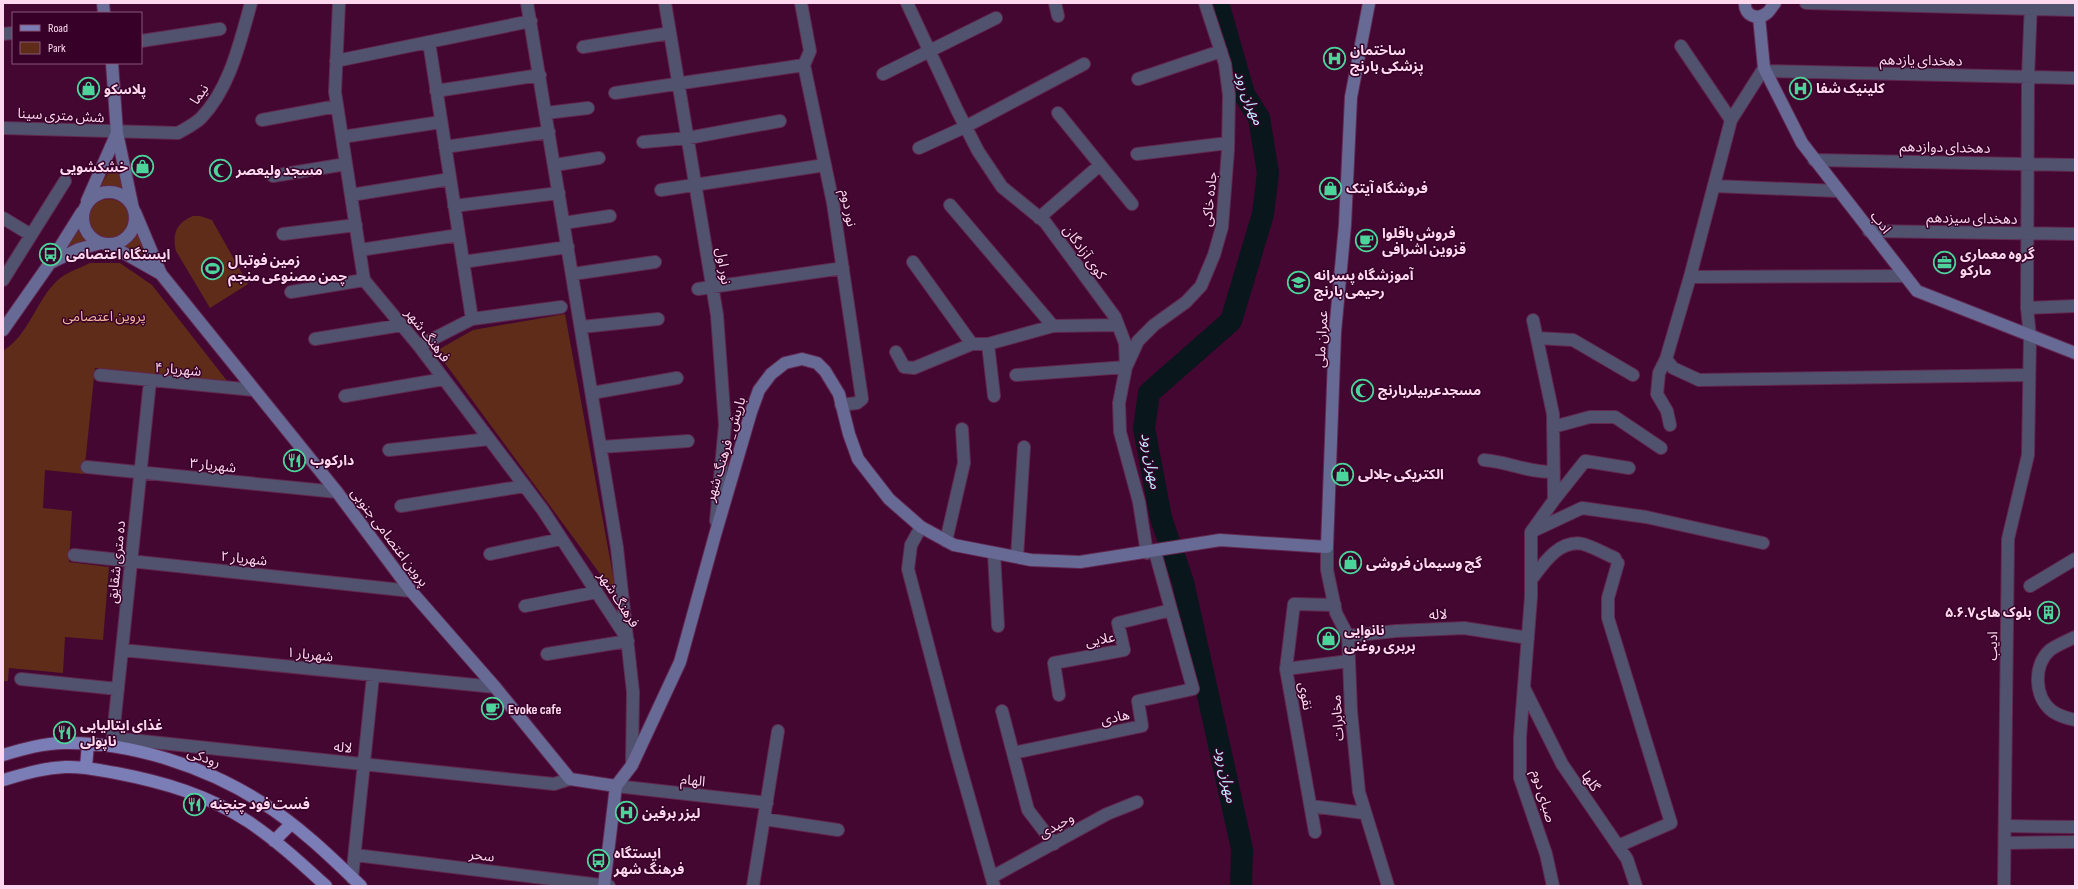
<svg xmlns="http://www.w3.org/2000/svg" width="2078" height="889" font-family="'Sofia Sans Condensed','Noto Sans Arabic',sans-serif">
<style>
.green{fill:#5e2c18}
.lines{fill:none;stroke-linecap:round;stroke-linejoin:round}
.river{stroke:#09161b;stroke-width:22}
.minor-casing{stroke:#612850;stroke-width:14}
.tertiary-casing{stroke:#612850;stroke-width:14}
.secondary-casing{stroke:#612850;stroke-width:14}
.primary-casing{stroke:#612850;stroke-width:14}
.minor{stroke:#50526e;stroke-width:12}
.tertiary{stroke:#50526e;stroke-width:12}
.secondary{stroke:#686a96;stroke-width:12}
.primary{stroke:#7b7db6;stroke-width:12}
.labels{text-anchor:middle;stroke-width:3;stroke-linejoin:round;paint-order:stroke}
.poi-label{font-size:14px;font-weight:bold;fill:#fed8ee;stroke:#370028;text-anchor:start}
.street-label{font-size:14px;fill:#fed8ee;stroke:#370028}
.park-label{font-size:14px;fill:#f5b59d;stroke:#370028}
.water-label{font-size:15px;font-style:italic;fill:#bcebfd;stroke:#370028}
</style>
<rect width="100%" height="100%" fill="#430732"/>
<path class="green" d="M115 161 123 190 109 186 100 187Z
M89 219a20 20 0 1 1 40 0a20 20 0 1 1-40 0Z
M193 216H200L212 220 248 284 210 308 176 251C172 234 176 223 193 216Z
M79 228 81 235 88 242 59 255Z
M137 232 154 267 122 245 133 238Z
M90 263H120L152 285 228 382 95 368 84 474 45 470 43 508 72 511 69 562 109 567 103 640 65 637 63 673 9 668 8 681H3V351C30 334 36 299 59 279 67 272 80 268 90 263Z
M565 314 617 597 436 351 473 330Z"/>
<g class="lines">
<path class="river" d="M1218 3 1244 94 1259 118 1268 173 1263 214 1231 321 1149 393 1144 428 1161 518 1183 582 1242 849 1241 886"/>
<defs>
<path id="minor" d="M339 3 335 92 364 280 419 346 542 509 626 637
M527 3 617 548 633 692 632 765
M665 3 717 315 725 425 716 521
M801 3 810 51 804 65 833 203 862 399 857 403 841 405
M907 3 957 110 978 151 1002 187 1045 222 1115 317 1125 343 1126 367 1119 403 1120 432 1139 502 1147 553
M1055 3 1058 16
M1806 3 2075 10
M3 34 13 33
M141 41 220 29
M1681 46 1731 120
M583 47 670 33
M336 61 531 21
M1764 68 1731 120 1690 277 1666 359 1673 368 1699 380 2029 375
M1765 71 2075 78
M883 74 996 18
M1138 79 1221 51
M436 91 540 75
M615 93 804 65
M546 113 588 108
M1058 113 1132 204
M262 120 337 106
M3 128 178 133C185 129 195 124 201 118 230 88 240 42 251 3
M342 137 441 122
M643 142 688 138 780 121
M445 147 549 132
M919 148 965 127 1084 64
M1137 154 1228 143
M1814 160 2075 165
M555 165 599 158
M273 176 346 164
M1714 186 1838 191
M661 190 825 165
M351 195 450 179
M950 205 1053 326 1118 325
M454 206 559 193
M3 218 31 235
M1039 218 1100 165
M564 223 610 216
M1869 231 2075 234
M283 234 356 225
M360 250 459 235
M463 262 568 247
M913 262 972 344
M573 274 655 262
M1690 277 1905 276
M3 280 65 181
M698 289 843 268
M291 292 364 280
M2027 308 2075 306
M472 319 561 307
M1533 320 1553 414 1554 500 1531 532V597L1520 737V778L1546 854 1553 886
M581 327 658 319
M2030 336 2027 308 2028 77 2031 3
M1537 338 1573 340 1633 375
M315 339 402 325
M988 344 994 396
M419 346 472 319 429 42
M896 352 904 367 914 368 972 344H988L1053 326
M1666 359 1659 373 1657 394 1667 411 1670 425
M1127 365 1138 341 1154 325 1186 302 1201 286 1214 255 1222 227 1228 150 1229 95 1225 64 1205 3
M100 375 254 390
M1016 375 1126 367
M592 393 677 378
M345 396 444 379
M1553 427 1590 417H1615L1661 448
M601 447 688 441
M389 450 489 439
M1484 460C1509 462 1529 473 1554 472
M87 467 337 492
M1554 500 1585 461 1629 468
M401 506 525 486
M921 527 911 545 908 569 956 752 994 886
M1533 531 1582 508 1646 517 1763 543
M946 541 964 463 962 429
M1327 547V570L1336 613 1348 636 1351 711 1359 792 1388 886
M994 553 998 626
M490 554 561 539
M74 555 411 591
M1017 557 1024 447
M1531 580C1543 564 1559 539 1583 544 1593 547 1604 553 1615 558
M2030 586 2075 559
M525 606 597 592
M1348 636 1396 631 1464 628 1528 638
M2075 637C2067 641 2057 645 2050 650 2033 665 2034 697 2052 711 2059 716 2066 718 2075 720
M122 650 495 687
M547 654 628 641
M1286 669 1349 661
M21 679 118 689
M1525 690 1562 764 1627 859 1636 886
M1059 695 1054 663 1124 650 1118 623 1171 610
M1002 711 1028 810 1054 844
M113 738 554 784 570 779
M112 745 150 381
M1013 753 1142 726 1138 701 1193 689 1155 552
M616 786 767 803
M1311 806 1364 813
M764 819 838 830
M2006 826 2075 827
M1315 832 1286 669 1294 604 1335 605
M2005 843 2075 842
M1618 846 1671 823 1608 618V598L1618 563
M355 855 609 886
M992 877 1107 814 1137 802
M352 878 373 676
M753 886 778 731"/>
<path id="tertiary" d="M2004 886 2008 539 2028 455 2030 336"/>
<path id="secondary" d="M103 3 104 13
M1745 3C1744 15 1757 21 1767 13 1770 11 1772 6 1775 3
M1759 17 1764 68 1802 143 1917 291 2075 353
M112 63 117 133 132 204
M83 218a26 26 0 1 1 52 0a26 26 0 1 1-52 0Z
M87 201 117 133
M135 212 161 274 337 492 411 591 495 687 570 779 616 786
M108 244 161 274
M50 263 79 249 101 243
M3 330 50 263 82 212
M604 886 616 786 632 765 680 662 715 535 751 412 759 390 771 374 785 363 802 359 817 363 825 371 839 394 849 434 858 459 889 499 921 527 954 545 1031 560 1080 562 1220 540 1327 547 1335 332 1345 225 1351 97 1369 3"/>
<path id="primary" d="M3 755C23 749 44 743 65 743 132 742 206 767 261 802 298 825 330 856 361 886
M86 767 88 744
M3 780C24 774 43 768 65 767 83 766 99 770 116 773 163 782 208 795 249 822 277 841 301 863 326 886
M274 841 291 824"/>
</defs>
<use href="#minor" class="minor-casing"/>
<use href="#tertiary" class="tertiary-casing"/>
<use href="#secondary" class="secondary-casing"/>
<use href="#primary" class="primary-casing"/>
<use href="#minor" class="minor"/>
<use href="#tertiary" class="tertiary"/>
<use href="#secondary" class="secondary"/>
<use href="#primary" class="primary"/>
</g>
<defs>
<symbol id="hospital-ring" viewBox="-11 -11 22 22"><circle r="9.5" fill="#370028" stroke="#4cd49b" stroke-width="1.5"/><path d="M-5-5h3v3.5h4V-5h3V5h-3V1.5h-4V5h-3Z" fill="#4cd49b"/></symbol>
<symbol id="shop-ring" viewBox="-11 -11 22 22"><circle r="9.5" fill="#370028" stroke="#4cd49b" stroke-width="1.5"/><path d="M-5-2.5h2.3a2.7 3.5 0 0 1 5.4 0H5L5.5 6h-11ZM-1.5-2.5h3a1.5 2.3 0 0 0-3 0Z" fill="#4cd49b"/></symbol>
<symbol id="mosque-ring" viewBox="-11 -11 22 22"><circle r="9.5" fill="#370028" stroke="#4cd49b" stroke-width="1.5"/><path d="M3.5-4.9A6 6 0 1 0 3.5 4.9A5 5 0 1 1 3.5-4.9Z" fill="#4cd49b"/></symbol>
<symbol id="cafe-ring" viewBox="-11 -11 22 22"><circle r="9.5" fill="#370028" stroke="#4cd49b" stroke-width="1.5"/><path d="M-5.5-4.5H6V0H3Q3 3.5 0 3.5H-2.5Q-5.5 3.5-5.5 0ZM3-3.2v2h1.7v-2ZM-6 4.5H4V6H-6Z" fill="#4cd49b"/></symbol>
<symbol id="bus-ring" viewBox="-11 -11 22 22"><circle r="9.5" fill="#370028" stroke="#4cd49b" stroke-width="1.5"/><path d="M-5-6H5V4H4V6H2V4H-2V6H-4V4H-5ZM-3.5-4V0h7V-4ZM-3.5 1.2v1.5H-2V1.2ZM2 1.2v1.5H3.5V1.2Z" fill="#4cd49b"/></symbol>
<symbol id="office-ring" viewBox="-11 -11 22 22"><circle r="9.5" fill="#370028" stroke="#4cd49b" stroke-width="1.5"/><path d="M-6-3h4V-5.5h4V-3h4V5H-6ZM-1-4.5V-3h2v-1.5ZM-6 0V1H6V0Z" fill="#4cd49b"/></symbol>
<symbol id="stadium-ring" viewBox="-11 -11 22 22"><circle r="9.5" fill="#370028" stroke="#4cd49b" stroke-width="1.5"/><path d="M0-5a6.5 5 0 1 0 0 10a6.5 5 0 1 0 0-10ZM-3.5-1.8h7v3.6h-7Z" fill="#4cd49b"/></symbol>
<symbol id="school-ring" viewBox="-11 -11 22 22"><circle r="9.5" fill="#370028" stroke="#4cd49b" stroke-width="1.5"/><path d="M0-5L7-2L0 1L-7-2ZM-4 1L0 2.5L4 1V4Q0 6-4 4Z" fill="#4cd49b"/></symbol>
<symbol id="restaurant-ring" viewBox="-11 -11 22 22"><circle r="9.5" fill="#370028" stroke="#4cd49b" stroke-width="1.5"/><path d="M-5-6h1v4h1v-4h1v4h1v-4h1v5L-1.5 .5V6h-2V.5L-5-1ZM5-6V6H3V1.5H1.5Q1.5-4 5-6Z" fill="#4cd49b"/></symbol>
<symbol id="building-ring" viewBox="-11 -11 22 22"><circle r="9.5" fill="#370028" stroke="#4cd49b" stroke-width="1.5"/><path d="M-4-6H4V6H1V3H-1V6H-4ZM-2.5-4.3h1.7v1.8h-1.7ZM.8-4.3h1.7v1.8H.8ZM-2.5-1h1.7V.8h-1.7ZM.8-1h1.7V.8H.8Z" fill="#4cd49b"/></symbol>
</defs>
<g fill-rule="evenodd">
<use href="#hospital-ring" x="1322" y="46" width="25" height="25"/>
<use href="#hospital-ring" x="1788" y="76" width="25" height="25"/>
<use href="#shop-ring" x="76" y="76" width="25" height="25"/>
<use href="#shop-ring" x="130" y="154" width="25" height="25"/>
<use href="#mosque-ring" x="208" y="158" width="25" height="25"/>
<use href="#shop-ring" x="1318" y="176" width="25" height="25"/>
<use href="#cafe-ring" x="1354" y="228" width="25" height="25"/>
<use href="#bus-ring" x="38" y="242" width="25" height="25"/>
<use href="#office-ring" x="1932" y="250" width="25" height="25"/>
<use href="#stadium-ring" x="200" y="256" width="25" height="25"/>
<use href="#school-ring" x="1286" y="270" width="25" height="25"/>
<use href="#mosque-ring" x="1350" y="378" width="25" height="25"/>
<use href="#restaurant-ring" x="282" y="448" width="25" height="25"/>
<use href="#shop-ring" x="1330" y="462" width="25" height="25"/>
<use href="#shop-ring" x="1338" y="550" width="25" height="25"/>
<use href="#building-ring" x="2036" y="600" width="25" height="25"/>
<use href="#shop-ring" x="1316" y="626" width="25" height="25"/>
<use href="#cafe-ring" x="480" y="696" width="25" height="25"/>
<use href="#restaurant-ring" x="52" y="720" width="25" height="25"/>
<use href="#restaurant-ring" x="182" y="792" width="25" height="25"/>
<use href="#hospital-ring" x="614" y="800" width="25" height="25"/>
<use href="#bus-ring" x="586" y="848" width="25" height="25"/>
</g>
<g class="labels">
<g class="poi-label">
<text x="1350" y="55">ساختمان<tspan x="1350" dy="16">پزشکی بارنج</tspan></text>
<text x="1816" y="93">کلینیک شفا</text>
<text x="104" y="94">پلاسکو</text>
<text x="128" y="172" text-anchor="end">خشکشویی</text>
<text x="236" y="175">مسجد ولیعصر</text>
<text x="1346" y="193">فروشگاه آیتک</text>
<text x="1382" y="238">فروش باقلوا<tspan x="1382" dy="16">قزوین اشرافی</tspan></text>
<text x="66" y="259">ایستگاه اعتصامی</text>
<text x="1960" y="259">گروه معماری<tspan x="1960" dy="16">مارکو</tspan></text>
<text x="228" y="265">زمین فوتبال<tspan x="228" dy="16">چمن مصنوعی منجم</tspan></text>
<text x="1314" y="280">آموزشگاه پسرانه<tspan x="1314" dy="16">رحیمی بارنج</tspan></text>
<text x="1378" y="395">مسجدعربیلربارنج</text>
<text x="310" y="465">دارکوب</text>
<text x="1358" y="479">الکتریکی جلالی</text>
<text x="1366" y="568">گچ وسیمان فروشی</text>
<text x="2032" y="617" text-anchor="end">بلوک های۵.۶.۷</text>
<text x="1344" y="635">نانوایی<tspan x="1344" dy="16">بربری روغنی</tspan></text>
<text x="508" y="714">Evoke cafe</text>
<text x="80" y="730">غذای ایتالیایی<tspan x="80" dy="16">ناپولی</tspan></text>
<text x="210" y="809">فست فود چنچنه</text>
<text x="642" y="818">لیزر برفین</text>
<text x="614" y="858">ایستگاه<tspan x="614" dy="16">فرهنگ شهر</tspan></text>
</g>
<g class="street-label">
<text transform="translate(1921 60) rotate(1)" y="5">دهخدای یازدهم</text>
<text transform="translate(199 94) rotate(-55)" y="5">نیما</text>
<text transform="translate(61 115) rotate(3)" y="5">شش متری سینا</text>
<text transform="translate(1945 147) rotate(1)" y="5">دهخدای دوازدهم</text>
<text transform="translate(1209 199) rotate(-84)" y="5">جاده خاکی</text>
<text transform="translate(849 208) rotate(80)" y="5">نور دوم</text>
<text transform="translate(1972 218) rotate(1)" y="5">دهخدای سیزدهم</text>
<text transform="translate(1881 222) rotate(52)" y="5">ادب</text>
<text transform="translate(1085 252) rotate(54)" y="5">کوی آزادگان</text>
<text transform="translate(724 266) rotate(81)" y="5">نور اول</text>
<text transform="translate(428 335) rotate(52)" y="5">فرهنگ شهر</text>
<text transform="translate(1321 339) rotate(-87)" y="5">عمران ملی</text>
<text transform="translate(178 369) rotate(5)" y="5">شهریار ۴</text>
<text transform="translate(725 449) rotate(-73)" y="5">باریش _ فرهنگ شهر</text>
<text transform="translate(213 465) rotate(6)" y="5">شهریار ۳</text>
<text transform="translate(390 537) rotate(53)" y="5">پروین اعتصامی جنوبی</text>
<text transform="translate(244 558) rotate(6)" y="5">شهریار ۲</text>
<text transform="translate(116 562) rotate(-84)" y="5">ده متری شقایق</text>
<text transform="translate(619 599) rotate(57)" y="5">فرهنگ شهر</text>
<text transform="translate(1438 614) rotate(-3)" y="5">لاله</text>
<text transform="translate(1100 639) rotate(-10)" y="5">علایی</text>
<text transform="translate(1992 646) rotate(-89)" y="5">ادیب</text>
<text transform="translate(310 654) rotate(6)" y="5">شهریار ۱</text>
<text transform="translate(1306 696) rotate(80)" y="5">نقوی</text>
<text transform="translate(1115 717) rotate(-12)" y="5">هادی</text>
<text transform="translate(1337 718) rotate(-94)" y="5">مخابرات</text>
<text transform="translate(343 747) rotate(6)" y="5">لاله</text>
<text transform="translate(204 757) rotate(20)" y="5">رودکى</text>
<text transform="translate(693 780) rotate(6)" y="5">الهام</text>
<text transform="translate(1591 781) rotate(56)" y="5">گلها</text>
<text transform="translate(1544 796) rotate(74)" y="5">صبای دوم</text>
<text transform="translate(1056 825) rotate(-29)" y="5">وحیدی</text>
<text transform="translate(482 855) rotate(7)" y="5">سحر</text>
</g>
<g class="park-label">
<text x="104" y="321">پروین اعتصامى</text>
</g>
<g class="water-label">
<text transform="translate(1249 98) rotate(69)" y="5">مهران رود</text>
<text transform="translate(1151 461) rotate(80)" y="5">مهران رود</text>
<text transform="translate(1226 775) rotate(78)" y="5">مهران رود</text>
</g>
</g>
<rect width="2078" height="889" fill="none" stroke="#fed8ee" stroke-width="8"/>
<rect x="12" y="12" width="130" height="52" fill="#370028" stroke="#875677"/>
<rect x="20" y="25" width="20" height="6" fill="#7b7db6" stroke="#875677"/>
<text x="48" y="32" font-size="12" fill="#fed8ee">Road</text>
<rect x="20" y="42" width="20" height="12" fill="#5e2c18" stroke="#875677"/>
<text x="48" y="52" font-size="12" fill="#fed8ee">Park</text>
</svg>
